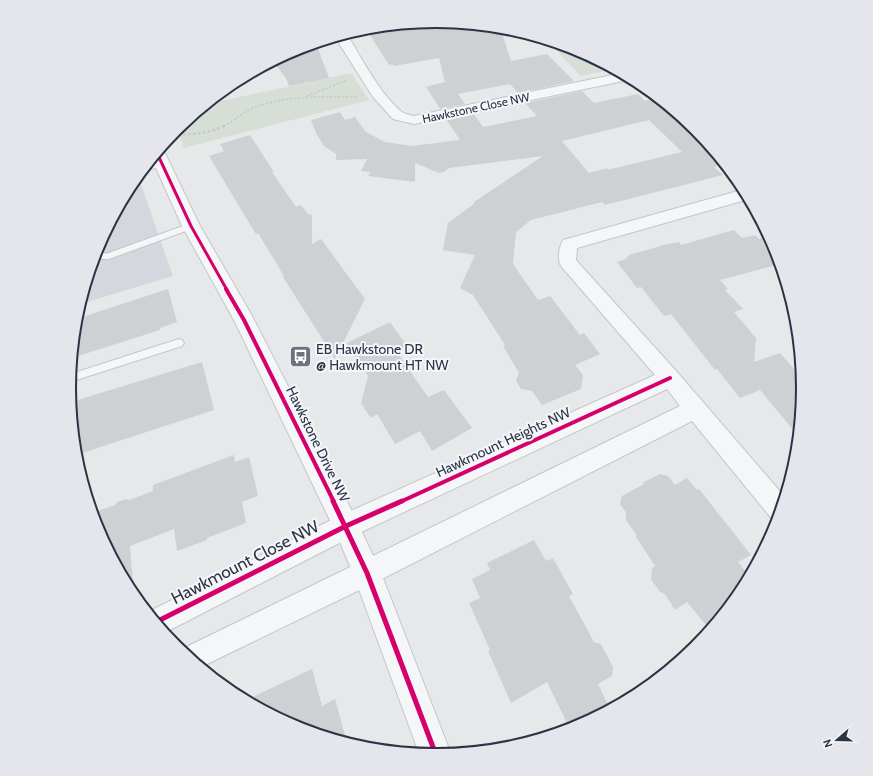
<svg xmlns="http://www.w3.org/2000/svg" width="873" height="776" font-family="Cabin,sans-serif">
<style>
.built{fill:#d4d7dd}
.green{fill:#d6ded6}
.building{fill:#ced0d3;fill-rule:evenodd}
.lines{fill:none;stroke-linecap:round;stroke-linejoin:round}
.service-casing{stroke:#c4c6c8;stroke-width:2}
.minor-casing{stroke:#c4c6c8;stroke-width:2}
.tertiary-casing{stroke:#c4c6c8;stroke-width:2}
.path-far1{stroke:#c5c6ca;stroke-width:1.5;stroke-dasharray:2 2;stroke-linecap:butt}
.path{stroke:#c5c6ca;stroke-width:2;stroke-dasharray:2.5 2.5;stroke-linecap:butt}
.service{fill:#f5f6f7;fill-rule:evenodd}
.minor{fill:#f5f6f7;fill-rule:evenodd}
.tertiary{fill:#f5f6f7;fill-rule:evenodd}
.cycleway-far2-casing{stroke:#f4f6f9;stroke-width:5}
.cycleway-far1-casing{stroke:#f4f6f9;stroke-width:6}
.cycleway-casing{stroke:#f4f6f9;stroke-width:8}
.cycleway-far2{stroke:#d6006c;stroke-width:3}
.cycleway-far1{stroke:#d6006c;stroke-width:4}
.cycleway{stroke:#d6006c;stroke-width:5}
.labels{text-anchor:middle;stroke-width:4;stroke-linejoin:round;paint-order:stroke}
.far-street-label{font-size:12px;fill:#2b3445;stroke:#f4f6f9}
.poi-label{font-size:14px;fill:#2b3445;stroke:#f4f6f9;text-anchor:start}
.street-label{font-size:14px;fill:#2b3445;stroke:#f4f6f9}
.near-street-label{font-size:17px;fill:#2b3445;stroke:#f4f6f9}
.rim{fill:none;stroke:#2b3445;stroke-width:2}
</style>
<rect width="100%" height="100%" fill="#e6e8ea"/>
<path class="built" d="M138 176 173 276 80 304 98 247 131 184Z"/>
<path class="green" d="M546 40 577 49 615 69 581 76Z
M351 73 369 100 184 148 177 129 207 104Z"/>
<path class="building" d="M437 21 500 27 511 61 547 54 574 81 518 93 510 84 458 94 465 104 440 109 426 87 445 82 439 58 394 66 393 64 389 65 368 32 370 31 369 30 373 29V27Z
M312 44 313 47 317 46 329 78 289 86 286 78 273 61 296 49Z
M582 91 594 103 638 94 645 101 655 98 703 142 706 141 725 164 714 167 723 175 605 205 602 202 531 220 516 232 513 264 538 300 550 296 580 335 584 333 600 354 575 365 583 375 581 389 542 405 532 391 521 389 516 381 519 373 503 346 505 345 473 295 460 288 475 255 443 250 448 223 474 204V202L543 156 449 168 444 172 439 173 415 163V182L368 176 371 172 361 171 367 159 336 160V154L324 146 316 133 311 120 340 112 345 120 355 117 366 132 385 142 412 146 460 140 446 119 473 113 483 127 537 116 525 103ZM649 120 682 152 607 170 608 168 589 173 562 141Z
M250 135 274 172H272L296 207 301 205 308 214 312 215V244L321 239 365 299 335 359 283 277 284 276 258 233 256 234 248 221 209 156 224 151 220 144Z
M734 230 742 238 755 235 759 239 769 236 776 248 780 264 720 280 728 289 725 290 743 309 734 312 756 338 754 362 780 353 802 378 804 388 799 437 760 390 740 398 717 369 715 370 671 314 664 316 641 287 637 288 617 262 626 259 629 255 668 244 679 242 681 245Z
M168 289 177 322 160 328V330L72 358 76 319Z
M390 322 407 346 396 351 428 397 444 390 472 428 432 451 420 431 395 444 377 414 371 418 361 403 368 376 347 343Z
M202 362 214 410 76 455 71 402Z
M234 455 235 462 249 457 258 496 242 502 246 523 207 538V540L177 551 174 529 130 546 134 595 97 528 95 512 115 505 117 502 126 499 129 500 153 491V485Z
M660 474 668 476 675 485 687 478 697 490 699 489 751 555 738 562 750 577 742 592 710 630 687 602 675 610 665 594 660 592 651 579 652 568 655 566 636 537V534L626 520V512L620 504 622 496 644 484 642 483Z
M534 540 546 561 553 558 573 594 569 596 594 642 601 644 613 667 612 676 598 684 610 709 570 729 547 682 511 703 488 651 490 650 469 603 480 598 472 579 490 570 487 563Z
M312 669 322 706 335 699 347 743 296 727 246 700Z"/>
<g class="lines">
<defs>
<path id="service" d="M162 162 166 164 165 166 142 171 146 166Z
M191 223 194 224V228L109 259H103L95 255 100 244 102 246 103 252 106 254Z
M179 339 182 340 184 343 182 346 70 382 71 374Z"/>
<path id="minor" d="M347 34C360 56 382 97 402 112 405 114 410 115 414 116L622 73 633 79 414 124 393 119 373 97 340 45 337 37Z
M745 189 749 199 577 248 576 260 677 372 785 497 778 522 772 519 692 421 376 582 201 667 180 650 680 406 667 389 355 535 166 632H164L148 612 337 517 655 375 561 266C557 258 559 247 563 240Z"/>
<path id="tertiary" d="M160 149 165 153 200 226 251 314 355 517 381 573 451 754 436 755 419 753 354 576 337 535 235 322 182 226 152 159Z"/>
</defs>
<use href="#service" class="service-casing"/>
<use href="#minor" class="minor-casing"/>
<use href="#tertiary" class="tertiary-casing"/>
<path class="path-far1" d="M307 96 347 80
M224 126C234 121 243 112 253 108 286 95 323 97 358 97"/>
<path class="path" d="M173 135C192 134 209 134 226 125"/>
<use href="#service" class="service"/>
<use href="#minor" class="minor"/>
<use href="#tertiary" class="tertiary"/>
<defs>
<path id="cycleway-far2" d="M157 153 191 226 227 290"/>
<path id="cycleway-far1" d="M226 289 244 320 334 502
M400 502 670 378"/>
<path id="cycleway" d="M333 501 367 573 436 755
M156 622 346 526 402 501"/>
</defs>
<use href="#cycleway-far2" class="cycleway-far2-casing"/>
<use href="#cycleway-far1" class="cycleway-far1-casing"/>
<use href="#cycleway" class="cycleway-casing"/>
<use href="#cycleway-far2" class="cycleway-far2"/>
<use href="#cycleway-far1" class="cycleway-far1"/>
<use href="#cycleway" class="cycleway"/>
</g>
<defs>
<symbol id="bus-square" viewBox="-11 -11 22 22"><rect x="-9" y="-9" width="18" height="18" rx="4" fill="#6c737f" stroke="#f4f6f9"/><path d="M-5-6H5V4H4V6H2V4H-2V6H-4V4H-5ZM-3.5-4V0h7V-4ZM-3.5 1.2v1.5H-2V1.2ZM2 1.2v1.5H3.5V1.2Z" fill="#fff"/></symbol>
</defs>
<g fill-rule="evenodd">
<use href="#bus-square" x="288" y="344" width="25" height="25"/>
</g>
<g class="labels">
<g class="far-street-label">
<text transform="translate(476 108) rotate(-12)" y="4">Hawkstone Close NW</text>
</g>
<g class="poi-label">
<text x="316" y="354">EB Hawkstone DR<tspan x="316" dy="16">@ Hawkmount HT NW</tspan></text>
</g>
<g class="street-label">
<text transform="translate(503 442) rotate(-25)" y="5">Hawkmount Heights NW</text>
<text transform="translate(318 444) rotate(64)" y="5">Hawkstone Drive NW</text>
</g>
<g class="near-street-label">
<text transform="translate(245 562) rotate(-27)" y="6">Hawkmount Close NW</text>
</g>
</g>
<path d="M0 0H873V776H0ZM76 388a360 360 0 1 1 720 0a360 360 0 1 1-720 0Z" fill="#e4e6eb" fill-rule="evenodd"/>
<path class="rim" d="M76 388a360 360 0 1 1 720 0a360 360 0 1 1-720 0Z"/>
<g transform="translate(837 740) rotate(250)" stroke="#f4f6f9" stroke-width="3" paint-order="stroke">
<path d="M0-3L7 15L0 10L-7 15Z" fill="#2b3445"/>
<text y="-6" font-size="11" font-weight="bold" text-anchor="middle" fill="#2b3445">N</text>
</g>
</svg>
